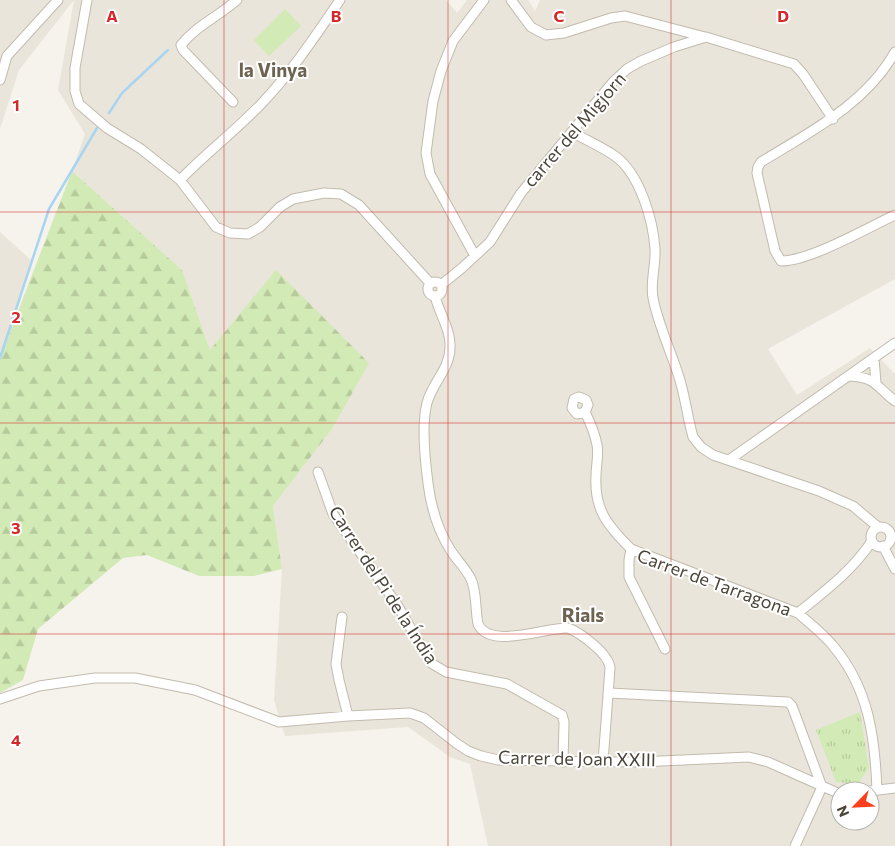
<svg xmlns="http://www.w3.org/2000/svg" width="895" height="846" font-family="Commissioner,sans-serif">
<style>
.residential{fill:#eae5da;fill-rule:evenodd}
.grass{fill:url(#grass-tufts)}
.forest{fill:url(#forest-firs)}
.pitch{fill:#d2eab5}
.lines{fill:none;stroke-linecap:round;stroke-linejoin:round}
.stream{stroke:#a9d4f2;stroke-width:2.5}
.street-casing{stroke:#c2bbae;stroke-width:11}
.street{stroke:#fff;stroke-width:9}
.grid{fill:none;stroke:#d62828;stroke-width:1;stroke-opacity:0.55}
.labels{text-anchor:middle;stroke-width:4;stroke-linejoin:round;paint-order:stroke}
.street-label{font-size:18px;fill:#4b4439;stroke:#fff}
.neighbourhood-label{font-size:19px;font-weight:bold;fill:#6e6250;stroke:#fff}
.grid-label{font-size:16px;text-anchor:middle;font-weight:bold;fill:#d62828;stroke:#fff;stroke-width:4;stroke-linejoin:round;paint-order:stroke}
</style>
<defs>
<pattern id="grass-tufts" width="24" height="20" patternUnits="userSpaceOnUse" patternTransform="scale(1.25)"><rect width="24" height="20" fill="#d2eab5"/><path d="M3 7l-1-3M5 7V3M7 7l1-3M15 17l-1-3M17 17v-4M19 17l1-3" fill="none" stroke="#b6ca9c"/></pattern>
<pattern id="forest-firs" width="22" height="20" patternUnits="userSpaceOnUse" patternTransform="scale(1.25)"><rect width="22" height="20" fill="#d2eab5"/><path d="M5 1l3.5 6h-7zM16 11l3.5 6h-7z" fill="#b6ca9c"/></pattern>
</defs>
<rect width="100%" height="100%" fill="#f6f3ec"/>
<path class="residential" d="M0 0H74L19 70 0 129Z
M74 0H446L457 13 467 0H528L535 11 540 0H895V279L768 349 797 395 870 348 895 374V846H488L470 764 450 757 408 727 285 736 274 700 282 569 273 506 332 429 210 350 182 270 72 171 85 134 58 90ZM840 791H870V821H840Z
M0 232 31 260 5 357 0 387Z"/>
<path class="grass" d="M860 712 869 768 858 784 836 782 816 730Z"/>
<path class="forest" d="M72 171 182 270 210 350 276 270 369 363 332 429 273 506 282 569 254 576H199L147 555 123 558 38 629 23 680 0 693V358Z"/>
<path class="pitch" d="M285 9 301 26 269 56 254 40Z"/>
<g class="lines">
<path class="stream" d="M109 113 122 93 168 50
M0 358 49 209 97 128"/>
<defs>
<path id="street" d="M87 0 75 68V91L79 104 107 128 141 149 180 180 216 227 230 233 248 234 260 227 280 207 293 199 324 193 341 194 359 205 430 283
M511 0 531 27 546 35 564 33 611 18 625 16 705 37
M895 52C866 104 810 132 761 162L758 167 757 173 775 251 781 261C810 261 867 228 895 215
M0 80 7 56 58 0
M233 102 183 50 181 45C196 26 219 16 237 0
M572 132C586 140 602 147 615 156 640 174 653 220 655 249 656 265 650 282 653 298 658 324 670 349 678 374 685 394 687 416 693 437L701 447 713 455 819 491 853 506 878 527
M180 180C207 152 238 129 264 101 293 70 316 35 340 0
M475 256 430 174 426 153 433 101 441 71 453 41 484 0
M428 289a7 7 0 1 1 14 0a7 7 0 1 1-14 0Z
M441 285 462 268 490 242 521 193 613 82 627 69 641 61 674 47 706 37 794 64 803 74 833 119
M435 296C439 313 451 330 450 347 450 369 432 383 427 403 421 425 425 460 428 483 431 508 437 529 451 551 457 560 466 569 471 579 477 592 475 609 478 624 490 650 546 627 568 628 581 633 609 654 610 668L603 762
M874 358 876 383
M849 376C877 377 876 387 895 401
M585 412 588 405 586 400 579 397 574 399 572 408 577 414 585 412C590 422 595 434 597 445 599 454 596 466 596 476 594 510 608 526 631 549
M729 460 895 343
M318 472 333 514 396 603 431 663 446 672 507 684 562 715 564 722 563 762
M871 537a10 10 0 1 1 20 0a10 10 0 1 1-20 0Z
M883 546 895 569
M798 613C825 591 852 571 872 541
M342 617 336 664 339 680 348 716
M665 649 629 577V560L631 549 798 613C810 624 824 634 834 647 869 689 875 738 877 790
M609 693 788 702 792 706 822 787
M0 699 39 686 95 678H135L195 690 279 722 348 716 410 713 424 718 456 743 468 751 481 756 498 760 639 762 749 757 768 762 840 794
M870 791 895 788
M795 846 822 787"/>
</defs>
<use href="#street" class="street-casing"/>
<use href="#street" class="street"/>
</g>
<path class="grid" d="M224 0V846M448 0V846M671 0V846M0 212H895M0 423H895M0 634H895"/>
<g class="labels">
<g class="street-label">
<text transform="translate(575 130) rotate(-49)" y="6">carrer del Migjorn</text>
<text transform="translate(714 583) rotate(20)" y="6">Carrer de Tarragona</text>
<text transform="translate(383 585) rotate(57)" y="6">Carrer del Pi de la Índia</text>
<text transform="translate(577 759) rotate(1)" y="6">Carrer de Joan XXIII</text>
</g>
<g class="neighbourhood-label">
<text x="273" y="77">la Vinya</text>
<text x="583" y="622">Rials</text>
</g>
</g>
<g class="grid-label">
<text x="112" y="22">A</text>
<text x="336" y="22">B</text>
<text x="559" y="22">C</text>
<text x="783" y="22">D</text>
<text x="16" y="111">1</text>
<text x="16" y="323">2</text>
<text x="16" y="534">3</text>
<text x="16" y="746">4</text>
</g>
<g transform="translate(855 806) rotate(246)"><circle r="24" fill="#ffffff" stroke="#b7b4b0"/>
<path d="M0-4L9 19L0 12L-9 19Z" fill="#fc3f1d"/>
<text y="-8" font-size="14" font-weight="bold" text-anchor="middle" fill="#4b4439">N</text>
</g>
</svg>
